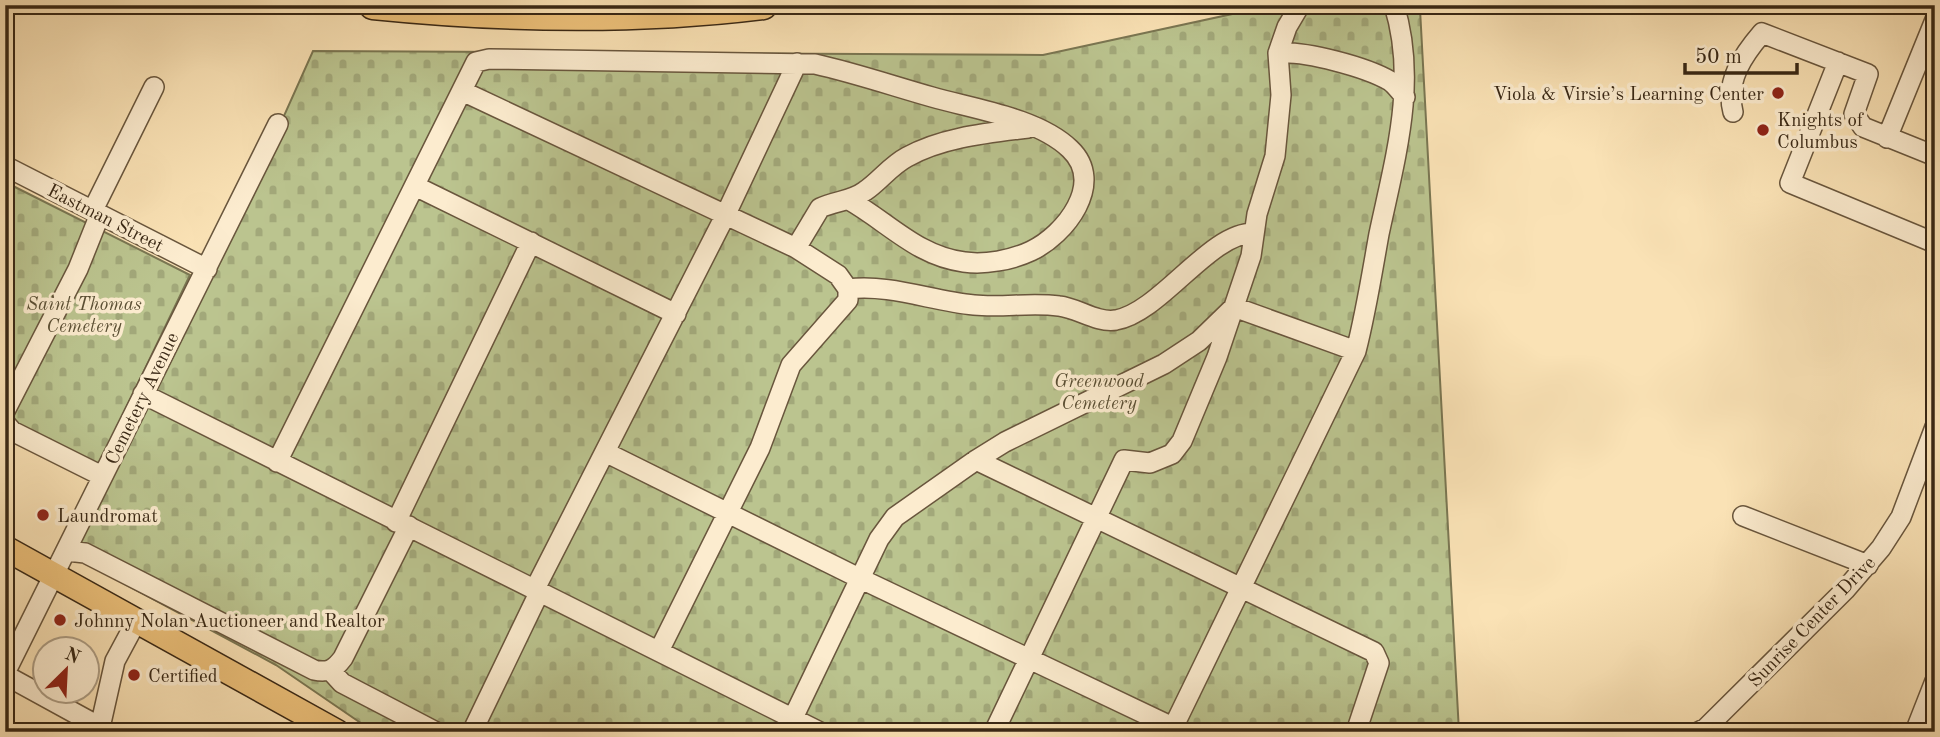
<svg xmlns="http://www.w3.org/2000/svg" width="1940" height="737" font-family="'Old Standard TT',serif">
<style>
.cemetery{fill:url(#cemetery-stones);stroke:#7a7652;stroke-width:2}
.lines{fill:none;stroke-linecap:round;stroke-linejoin:round}
.minor-casing{stroke:#69563d;stroke-width:22}
.major-casing{stroke:#392815;stroke-width:27}
.highway-casing{stroke:#392815;stroke-width:31}
.minor{stroke:#fceccf;stroke-width:19}
.major{stroke:#edc17a;stroke-width:24}
.highway{stroke:#edc17a;stroke-width:28}
.poi-dot{fill:#8f2418;stroke:#fceccf;stroke-width:2.5}
.labels{text-anchor:middle;stroke-width:7;stroke-linejoin:round;paint-order:stroke}
.poi-label{font-size:19px;fill:#392815;stroke:#fceccf;text-anchor:start}
.street-label{font-size:19px;fill:#392815;stroke:#fceccf}
.park-label{font-size:19px;font-style:italic;fill:#5a4f34;stroke:#fceccf}
</style>
<defs>
<pattern id="cemetery-stones" width="16" height="16" patternUnits="userSpaceOnUse" patternTransform="scale(1.75)"><rect width="16" height="16" fill="#bbc48f"/><path d="M2 7V4a2 2 0 0 1 4 0v3zM10 15v-3a2 2 0 0 1 4 0v3z" fill="#a2a87a"/></pattern>
</defs>
<rect width="100%" height="100%" fill="#fae2b5"/>
<filter id="stains"><feTurbulence type="fractalNoise" baseFrequency=".00286" numOctaves="4"/><feColorMatrix values="0 0 0 0 .2 0 0 0 0 .09 0 0 0 0 .02 0 0 0 .5 -.17"/></filter>
<radialGradient id="worn" r=".72"><stop offset=".6" stop-color="#630" stop-opacity="0"/><stop offset="1" stop-color="#630" stop-opacity=".3"/></radialGradient>
<path class="cemetery" d="M1251 5H1418L1420 9 1459 732H374L276 665 84 562 80 542 215 270 313 51 1043 55 1246 11Z
M5 182 190 275 95 473 5 429Z"/>
<g class="lines">
<defs>
<path id="minor" d="M1278 53C1306 51 1366 67 1390 81 1396 85 1400 92 1405 97
M1838 62 1790 183 1935 243
M462 91 796 248 838 275 848 289V300L791 365 760 448 659 651
M1733 112C1725 81 1743 55 1762 33L1868 74 1854 114 1863 127 1935 156
M1887 138 1935 20
M5 166 207 269
M415 186 676 314
M93 210 154 87
M796 248 820 208C835 201 852 201 865 191 880 181 890 166 907 157 943 137 988 133 1028 128
M848 289C891 284 931 301 974 305 1003 308 1030 302 1059 306 1078 308 1096 323 1116 320 1161 312 1210 232 1254 233
M143 394 820 732
M5 411 78 269 100 214
M5 423 12 431 102 476
M605 452 859 578 1183 732
M976 460 1374 652 1379 663 1356 732
M277 462 476 62 489 59 815 64C855 73 893 86 932 97 974 109 1038 118 1070 149 1106 183 1065 235 1031 251 1012 260 985 265 964 262 917 256 888 222 849 200
M1743 516 1868 565
M396 522 531 242
M67 551 85 553 314 670C328 673 334 670 343 658L409 526
M331 671 342 683 436 732
M5 673 278 124
M5 675 100 727
M793 718 879 539 895 517 976 460 1005 442 1164 364 1199 341 1234 307 1356 351
M99 732 115 661 137 620
M472 732 537 597 538 583 725 216 797 63
M994 732 1124 460 1150 463 1172 454 1182 441 1217 357 1251 256 1257 214 1275 156 1281 95 1278 53 1287 27 1300 5
M1171 732 1356 351C1366 312 1372 273 1379 234 1395 158 1418 82 1394 5
M1698 732 1706 728 1845 590 1881 548 1901 517 1935 427
M1915 732 1935 681"/>
<path id="major" d="M5 548 337 732"/>
<path id="highway" d="M373 5C502 18 634 21 763 5"/>
</defs>
<use href="#minor" class="minor-casing"/>
<use href="#major" class="major-casing"/>
<use href="#highway" class="highway-casing"/>
<use href="#minor" class="minor"/>
<use href="#major" class="major"/>
<use href="#highway" class="highway"/>
</g>
<g class="poi-dot">
<circle cx="1778" cy="93" r="7"/>
<circle cx="1763" cy="130" r="7"/>
<circle cx="43" cy="515" r="7"/>
<circle cx="60" cy="620" r="7"/>
<circle cx="134" cy="675" r="7"/>
</g>
<g class="labels">
<g class="poi-label">
<text x="1764" y="100" text-anchor="end">Viola &amp; Virsie’s Learning Center</text>
<text x="1777" y="126">Knights of<tspan x="1777" dy="22">Columbus</tspan></text>
<text x="57" y="522">Laundromat</text>
<text x="74" y="627">Johnny Nolan Auctioneer and Realtor</text>
<text x="148" y="682">Certified</text>
</g>
<g class="street-label">
<text transform="translate(106 217) rotate(27)" y="7">Eastman Street</text>
<text transform="translate(141 398) rotate(-64)" y="7">Cemetery Avenue</text>
<text transform="translate(1811 621) rotate(-46)" y="7">Sunrise Center Drive</text>
</g>
<g class="park-label">
<text x="84" y="310">Saint Thomas<tspan x="84" dy="22">Cemetery</tspan></text>
<text x="1099" y="387">Greenwood<tspan x="1099" dy="22">Cemetery</tspan></text>
</g>
</g>
<rect width="1940" height="737" fill="none" stroke="#fae2b5" stroke-width="28"/>
<rect x="7" y="7" width="1926" height="723" fill="none" stroke="#392815" stroke-width="3.5"/>
<rect x="14" y="14" width="1912" height="709" fill="none" stroke="#392815" stroke-width="2"/>
<g transform="translate(66 670) rotate(24)"><circle r="33" fill="#fceccf" stroke="#ae9e85" stroke-width="2"/>
<path d="M0-5L12 26L0 18L-12 26Z" fill="#8f2418"/>
<text y="-10" font-size="19" font-weight="bold" text-anchor="middle" fill="#392815">N</text>
</g>
<path d="M1685 63v10h112v-10" fill="none" stroke="#392815" stroke-width="3.5"/>
<text x="1695" y="63" font-size="21" fill="#392815" stroke="#fceccf" stroke-width="5" paint-order="stroke">50 m</text>
<rect width="100%" height="100%" filter="url(#stains)"/>
<rect width="100%" height="100%" fill="url(#worn)"/>
</svg>
